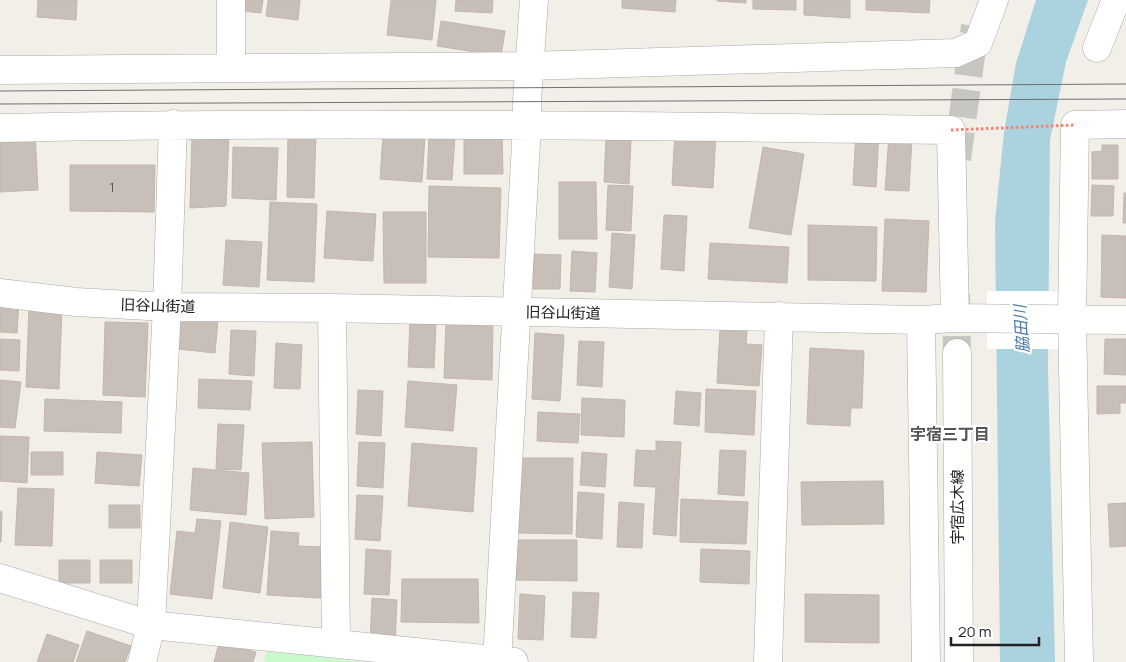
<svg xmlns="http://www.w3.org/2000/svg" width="1126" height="662" font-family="Manrope,'Noto Sans JP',sans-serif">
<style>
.park{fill:#c8facc}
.water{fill:#aad3df}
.pier{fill:#fff}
.building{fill:#c7bfb8;stroke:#c4b6ab}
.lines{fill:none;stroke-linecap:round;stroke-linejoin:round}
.tertiary-tunnel{stroke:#c8c6c1;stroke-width:28;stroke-dasharray:28 14;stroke-linecap:butt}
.minor-casing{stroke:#a9a9a9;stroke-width:29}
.tertiary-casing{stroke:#a9a9a9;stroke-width:29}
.minor{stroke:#fff;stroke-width:28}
.tertiary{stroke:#fff;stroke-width:28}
.tram{stroke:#707070;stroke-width:1}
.path-bridge{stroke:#fa8072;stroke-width:3;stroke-dasharray:2.5 2.5;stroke-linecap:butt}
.labels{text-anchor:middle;stroke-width:4.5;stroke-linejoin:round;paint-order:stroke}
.number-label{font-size:12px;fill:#4b4948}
.street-label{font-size:15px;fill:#222;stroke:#fff}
.water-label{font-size:16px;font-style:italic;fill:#4a7aab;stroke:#fff}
.neighbourhood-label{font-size:16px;font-weight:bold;fill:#555;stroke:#fff}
</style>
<rect width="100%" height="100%" fill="#f2efe9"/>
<path class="park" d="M267 651 363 662H264Z"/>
<path class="water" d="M1036 0H1088L1066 62 1050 140 1048 368 1055 662H1000L995 221 1004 132 1016 63Z"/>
<path class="pier" d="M987 291H1057L1061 349H987Z"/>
<path class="building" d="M38 0H77L76 20 37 17Z
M235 0H263L261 13 234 10Z
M268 0H300L298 20 266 16Z
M391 0H436L432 40 387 35Z
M456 0H493L492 13 455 11Z
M622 0H676L675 12 622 8Z
M717 0H746V3L717 1Z
M753 0H796V10L753 9Z
M804 0H850V18L804 15Z
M866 0H930L929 13 866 10Z
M441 21 505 31 501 56 437 46Z
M675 130 716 132 713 188 672 185Z
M464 131H502L503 174H464Z
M856 131 879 132 876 187 853 185Z
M35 132 38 190 0 192V133Z
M192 133H229L226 206 190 208Z
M288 133 316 134 314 198 287 197Z
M383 134 425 136 422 182 380 179Z
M429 135 455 136 452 180 427 179Z
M889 136 912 137 909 191 885 190Z
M606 138 631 139 629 184 604 182Z
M1102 145H1118V179H1092V152L1102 151Z
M233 147 278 148 276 200 232 198Z
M763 147 804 154 791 235 749 228Z
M70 165H155L154 212 70 211Z
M559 182H596L597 239H559Z
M608 185 633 186 631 231 606 230Z
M1092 185 1114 186 1113 216H1091Z
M429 186 501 188 499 258 428 257Z
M1124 193H1126V223H1123Z
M270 202 317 204 314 282 267 280Z
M327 211 376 214 373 261 324 258Z
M383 212H426V283H384Z
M664 215 687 216 684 271 661 269Z
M885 219 929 221 926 292 882 291Z
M808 225 877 227 876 281 808 280Z
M612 233 635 235 632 289 609 287Z
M1102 235 1126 236V298L1101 297Z
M226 240 262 242 259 287 223 285Z
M710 243 789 247 787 283 708 279Z
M572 251 597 253 595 292 570 291Z
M534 254 561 255 560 289H533Z
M0 301 19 302 17 333 0 332Z
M29 306 62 308 59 389 26 387Z
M172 316 218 320 215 353 169 348Z
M446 319 493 320 492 380 444 378Z
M105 322 148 323 145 397 103 395Z
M410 322 436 324 434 368 408 367Z
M720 329 747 330 746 344 762 345 759 386 717 383Z
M231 330 256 331 254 376 229 374Z
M535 333 564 335 560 401 532 399Z
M0 339 20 340 19 371 0 370Z
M1105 339H1126V375L1104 374Z
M579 341 604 342 602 387 577 385Z
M276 343 302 345 300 389 274 388Z
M810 348 864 351 862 408H851L850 426 807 424Z
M199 379 252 381 250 410 198 408Z
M0 380 21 382 15 428 0 427Z
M408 381 457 385 453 431 405 427Z
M1097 386H1126V403H1120V413L1097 414Z
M706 389 756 391 754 435 705 432Z
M358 390 383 391 381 436 356 434Z
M676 391 701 393 699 426 674 424Z
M582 398 625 400 624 437 581 435Z
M45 399 122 402 121 433 44 431Z
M538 412 580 414 578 443 537 441Z
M218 424 244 425 241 470 216 469Z
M0 436 29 437 27 483 0 481Z
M656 441 681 442 676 536 653 534 656 487 634 486 636 450 656 451Z
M312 442 314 517 265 519 262 443Z
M359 442 385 443 383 488 357 486Z
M412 443 477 448 473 512 408 506Z
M720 450 746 451 744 496 718 494Z
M31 452H63V475H31Z
M97 452 142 455 139 486 95 483Z
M582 452 607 454 605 487 580 485Z
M517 458H573L572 534 517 533Z
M193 468 249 473 246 515 190 510Z
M883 481 884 524 802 525 801 482Z
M18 488 54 489 52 546 15 545Z
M578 492 604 494 602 539 576 537Z
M357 495 383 496 380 541 355 539Z
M681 499 748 502 746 544 680 542Z
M619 502 644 504 642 548 617 547Z
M1126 503V546L1110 547 1108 504Z
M109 505H140V528H109Z
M0 511 2 512 1 542H0Z
M197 519 221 521 212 599 170 594 177 531 195 533Z
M230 522 268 527 260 593 223 588Z
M271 531 299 533 298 546 324 547 321 598 267 595Z
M517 540H577V581L516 580Z
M366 549 391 551 389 595 364 594Z
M701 549 750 551 749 584 700 582Z
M59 560H90V583H59Z
M100 560H132V583H100Z
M402 579H478L479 623 401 622Z
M573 592 599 593 596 638 571 637Z
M520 594 545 596 543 640 518 639Z
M805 594 879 595V643L805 642Z
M372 598 397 600 395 644 370 643Z
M87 631 131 646 125 662H76Z
M47 634 79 645 73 662H37Z
M219 643 256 652 253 662H214Z"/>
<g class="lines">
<path class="tertiary-tunnel" d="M957 159 975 26
M956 294 957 353"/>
<defs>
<path id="minor" d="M1097 48 1116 0
M231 68V0
M0 70 529 66 956 53 978 43 994 0
M0 128C317 121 634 126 951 130L955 318
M0 293 76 302 167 307 332 308 921 320 955 318 1126 320
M332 308 336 643
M921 320 926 662
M0 578 151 625 514 662
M142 662 151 625 167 307 173 124
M497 662 527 125V101L534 0
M768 662 779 316
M1079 662 1072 319 1075 125 1126 124"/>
<path id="tertiary" d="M957 353 959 662"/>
</defs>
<use href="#minor" class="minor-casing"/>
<use href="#tertiary" class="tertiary-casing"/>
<use href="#minor" class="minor"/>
<use href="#tertiary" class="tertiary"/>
<path class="tram" d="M0 91 1126 84
M0 104 1126 99"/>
<path class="path-bridge" d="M951 130 1075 125"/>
</g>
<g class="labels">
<g class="number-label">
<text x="112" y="192">1</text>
</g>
<g class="street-label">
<text transform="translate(158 306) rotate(2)" y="5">旧谷山街道</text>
<text transform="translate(563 313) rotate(1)" y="5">旧谷山街道</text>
<text transform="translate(958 507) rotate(-90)" y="5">宇宿広木線</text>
</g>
<g class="water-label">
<text transform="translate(1021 329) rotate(-94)" y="6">脇田川</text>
</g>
<g class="neighbourhood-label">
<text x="950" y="440">宇宿三丁目</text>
</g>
</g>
<path d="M951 637v8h88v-8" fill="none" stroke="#222222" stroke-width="2.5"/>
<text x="958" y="637" font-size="15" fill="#222222" stroke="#ffffff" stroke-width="4" paint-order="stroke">20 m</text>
</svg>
